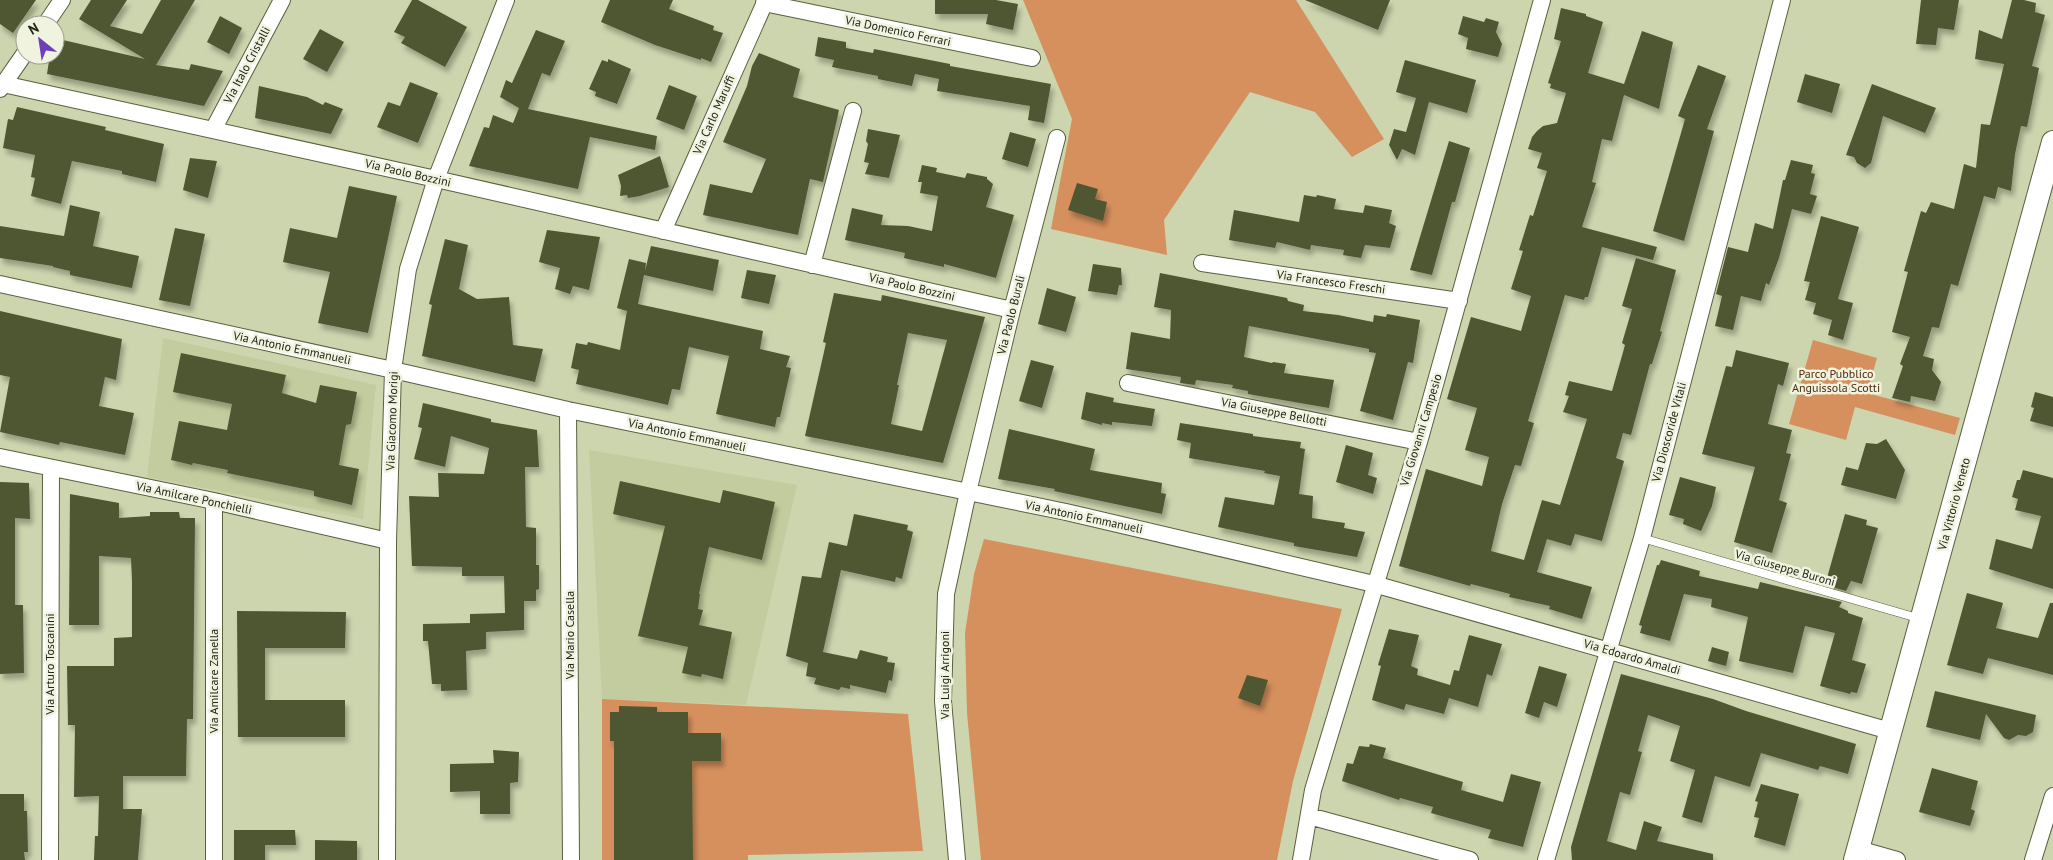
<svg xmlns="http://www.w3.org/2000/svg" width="2053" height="860" font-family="'PT Sans',sans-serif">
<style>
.built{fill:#c3cc9e}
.green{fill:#d5905d}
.building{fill:#4f5633;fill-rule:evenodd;filter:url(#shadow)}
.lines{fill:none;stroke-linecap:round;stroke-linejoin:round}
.lane-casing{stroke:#59603d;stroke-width:9}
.street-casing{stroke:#59603d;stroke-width:18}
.secondary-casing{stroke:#59603d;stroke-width:24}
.lane{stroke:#fff;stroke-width:8}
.street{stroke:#fff;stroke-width:16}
.secondary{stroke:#fff;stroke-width:22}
.labels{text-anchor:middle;stroke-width:5;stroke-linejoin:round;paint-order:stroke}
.street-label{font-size:12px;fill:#232617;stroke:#eff3df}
.park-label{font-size:12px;fill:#4f2b0d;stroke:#eff3df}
</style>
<defs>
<filter id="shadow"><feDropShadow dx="3" dy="5.5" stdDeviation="2.5" flood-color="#0004"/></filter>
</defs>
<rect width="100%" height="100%" fill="#cdd5ae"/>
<path class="built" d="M163 338 376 385 363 519 147 477Z
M589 450 797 485 746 705 602 699Z"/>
<path class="green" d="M1023 0H1296L1384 139 1352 157 1315 112 1250 92 1164 220 1167 255 1051 229 1072 119Z
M1813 340 1877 358 1867 393 1960 418 1955 435 1855 407 1846 440 1789 424Z
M984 539 1342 609 1293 781 1277 860H981L967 713 965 633 974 574Z
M602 699 908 714 923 851 748 855V860H602Z"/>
<path class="building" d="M0 0H36L13 33 0 24Z
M91 0H127L110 26 142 34 161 0H195L156 65 189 70 191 64 223 71 204 106 47 74 49 61 53 58 63 40 145 59 79 19Z
M412 0H418L467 27 445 67 401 43 405 37 394 32Z
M610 0H673L669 9 714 26 713 30 723 33 711 62 701 58V60L655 45 601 22Z
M935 0H996L1018 4 1013 30 986 24 988 14H935Z
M1305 0H1390L1378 30Z
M1921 0H1959L1954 30 1938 28 1936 45 1916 44Z
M2012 0H2024L2036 3 2035 12 2045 15 2032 66 2039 68 2027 127 2021 126 2015 154 2011 191 1998 187 1995 199 1984 196 1958 286 1951 284 1939 328 1932 327 1923 356 1934 359 1932 370 1941 382 1935 401 1911 396 1910 402 1892 398 1903 366 1900 364 1910 337 1892 332 1908 272 1904 271 1921 211 1926 213 1931 202 1954 209 1964 164 1976 168 1981 124 1990 125 2004 64 1975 59 1979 30 2002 39Z
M1561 8 1586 14V16L1603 22 1588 73 1624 84 1642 31 1673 42 1659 109 1624 95 1612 141 1602 139 1592 182 1596 183 1582 227 1657 247 1653 260 1602 247 1588 297H1585L1584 300 1565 295 1528 421 1534 423 1521 466 1515 465 1502 504 1491 551 1524 560 1542 500 1560 505 1587 419 1563 412 1569 396 1565 395 1569 381 1612 391 1625 345 1622 343 1632 309 1622 306 1636 258 1676 270 1660 331 1662 332 1652 364H1650L1631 435 1623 433 1616 458 1624 461 1602 541 1575 534 1571 546 1547 539 1537 572 1592 587 1582 619 1549 609 1550 606 1509 597 1510 594 1471 584 1470 586 1399 566 1426 469 1482 486 1489 457 1465 450 1477 408 1447 399 1471 317 1521 331 1531 296 1511 289 1523 251 1519 250 1530 215 1533 216 1547 171 1537 168 1542 153 1528 149 1532 137 1537 131 1543 126 1557 123 1566 93 1550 88 1551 84 1548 83 1561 41 1554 39Z
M220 16 242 28 229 54 207 42Z
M1463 16 1484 22 1486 18 1499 22 1496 32 1502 44 1498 57 1466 49 1468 38 1458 34Z
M320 29 344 42 327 72 303 59Z
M536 30 565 41 550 76 542 73 528 109 657 136 655 150 590 137 578 189 469 166 484 127 489 128 493 115 513 123 519 108 500 97 506 80 512 83Z
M818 37 846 42V48L873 53 874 49 950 64V66L1051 84 1044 123 1028 120 1030 106 937 91 939 79 915 74 912 86 878 79V76L832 67 834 60 815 56Z
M759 53 800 69 793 97 839 110 823 182 810 179 798 235 703 215 710 184 752 193 766 159 723 142 747 86 752 66Z
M608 59 631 69 617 104 595 96 596 92 589 89 602 60 608 62Z
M1405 60 1476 80 1467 113 1429 102 1415 155 1402 149 1397 160 1389 145 1394 129 1406 132 1416 98 1396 92Z
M1698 65 1726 76 1707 129 1714 131 1684 241 1653 231 1685 119 1678 116Z
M1805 74 1840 84 1832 113 1797 102Z
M410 82 438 93 418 143 377 127 388 102 400 106Z
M1872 84 1936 108 1925 133 1883 116 1871 163 1865 168 1857 163 1854 157 1846 155Z
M669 85 697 96 684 130 656 119Z
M259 86 307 97 323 105 325 102 343 109 331 134 255 118Z
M17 107 106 127 105 130 164 144 156 182 122 174V171L72 161 61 204 31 196 35 178 31 177 35 155 3 148 8 119 13 120Z
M868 129 900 135 889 178 865 174 869 163 864 162 868 144 866 141Z
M1010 132 1036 139 1028 167 1002 159Z
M1449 141 1470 148 1455 202H1452L1432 275 1410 270Z
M660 156 669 187 640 196 628 198 627 195 620 196 621 186 618 175Z
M190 158 217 161 208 198 183 190Z
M1791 160 1813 165 1811 173 1815 174 1810 194 1817 196 1811 214 1792 209 1779 258 1769 285 1766 283 1761 301 1741 296 1733 330 1715 326 1722 296 1716 294 1728 247 1748 252 1755 223 1773 229 1783 180H1785Z
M922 165 937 168 936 172 965 178 967 173 987 177V179L993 184 986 207 1014 215 996 278 944 264V267L904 258 905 253 845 240 852 208 883 215 881 225 908 226 932 231 938 196 920 193 922 182H918Z
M1077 183 1098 189 1095 199 1107 202 1103 221 1068 210Z
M349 186 397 196 368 333 318 323 330 272 283 262 290 228 337 238Z
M1304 195 1316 197 1317 195 1336 199 1334 209 1363 213 1365 205 1392 210 1389 223 1396 226 1390 248 1365 245 1361 258 1343 255 1344 250 1311 245 1310 250 1277 242 1275 248 1229 240 1234 210 1299 222Z
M70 205 100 212 93 246 139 256 132 288 70 275V271L53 267V266L0 258V226L64 236Z
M1821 216 1859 227 1838 299 1853 303 1843 340 1828 335 1832 320 1813 314 1816 303 1805 300 1810 282 1804 281Z
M175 228 205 234 190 306 159 300Z
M547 230 600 237 589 290 573 286 570 294 555 289 560 268 539 262Z
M445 239 468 245 459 289 477 299 509 297 513 345 543 349 535 382 422 356 432 305 429 304Z
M651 246 719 260 713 291 644 275 638 304 763 331 760 349 790 356 786 367 791 368 780 417H777L775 427 716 414 729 356 689 347 680 390 672 389 668 405 576 384 579 370 571 368 576 343 587 345 588 342 620 350 627 311 617 308 629 259 646 263 645 271Z
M1093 264 1121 268 1122 285H1119L1117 295 1088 291Z
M747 270 776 275 769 304 741 298Z
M1160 273 1287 298 1288 301 1304 305 1303 311 1338 315 1373 322 1374 315 1386 317 1387 314 1420 320 1413 363 1408 362 1393 420 1360 411 1376 353 1369 352V349L1249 326 1244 357 1272 363 1273 362 1286 364 1284 373 1334 380 1329 408 1248 394V391L1232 388 1233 385 1196 380 1195 385 1180 383 1181 377 1126 369 1131 332 1170 339 1171 310 1154 307Z
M1047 288 1076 297 1066 332 1038 324Z
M834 293 881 301 882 295 985 317 943 463 805 436 826 343 823 342ZM908 333 947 340 922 431 891 424 899 385H897Z
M0 311 122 339 116 380 105 377 99 406 134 413 125 455 60 442 59 445 0 432 10 377 0 375Z
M1736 350 1789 363 1783 386 1778 384 1768 424 1792 430 1786 453 1791 454 1779 500 1787 503 1772 553 1734 542 1755 467 1702 454 1726 366 1732 367Z
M181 353 286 375 282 393 316 403 320 385 357 392 351 424 346 425 339 465 359 469 352 505 314 496V491L227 473 228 470 193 463 192 465 171 460 179 421 227 430 232 404 173 392Z
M1031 360 1054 366 1042 408 1019 401Z
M1086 392 1114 398 1113 402 1155 409 1152 426 1112 422V425L1102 423V425L1081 419Z
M2035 392 2053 397V427L2030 421 2034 408 2031 407Z
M423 403 491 419V422L537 430 539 467H525L526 527 536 528V565H539V589L536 590V601H524V630L486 632V649L466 651 467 690 441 691V684H432L428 641H423V624L470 623V614L505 613 504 576H462V567L412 566 409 496 439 497 438 473 484 474 489 448 451 436 445 467 414 459 422 428 418 427Z
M1180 423 1253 434V436L1301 442 1300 448 1305 449 1299 494 1313 496 1312 518 1345 523 1344 528 1365 532 1357 557 1294 546V543L1218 527 1225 497 1274 505 1280 476 1264 473 1265 471 1189 458 1191 443 1177 440Z
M1009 429 1095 449 1090 470 1162 483 1161 493 1166 494 1162 514 1054 491 1055 489 998 479Z
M1886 439 1905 470 1896 499 1841 485 1846 467 1858 470 1866 443 1877 444Z
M1346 445 1373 453 1368 475 1377 478 1373 494 1336 482Z
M2023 470 2053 478V589L1989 569 1996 539 2032 549 2041 516 2015 510 2018 499 2012 497 2017 480H2020Z
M1680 477 1716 487 1712 506 1701 531 1683 524 1684 519 1669 515Z
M620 481 720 503 723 490 775 502 762 560 709 547 699 594H700L698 609 703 610 699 625 732 632 723 679 702 674 701 677 682 673 688 647 638 636 665 526 613 514Z
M0 482 29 483 30 519 15 518V605H23L24 673 0 674Z
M70 494 119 503V518L150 516V512H179L180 518H195L193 719H187L186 776H123V809H142L138 860H94L95 836H98L99 796 74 797 75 725H68L67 666H114V638L132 637V581L131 558 99 556V625H69Z
M854 514 908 525 907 530 913 532 902 579 896 577 895 582 841 570 823 652 857 659 860 650 888 657 887 662 895 663 892 681 889 680 886 693 850 685V689L841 687 839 690 814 684 816 678 806 676 808 663 786 656 802 576 821 578 829 542 847 546Z
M1845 514 1867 520 1866 525 1878 528 1862 584 1851 581 1846 591 1825 585Z
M1661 560 1700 571 1699 576 1758 589 1760 582 1842 602 1839 607 1848 611V613L1863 618 1852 660 1866 664 1857 693 1851 692 1850 694 1820 686 1835 633 1805 626 1793 673 1739 661 1748 617 1711 607 1712 599 1684 594 1670 641 1640 633 1642 626 1639 625 1657 565H1659Z
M1967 593 2003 603 1996 628 2038 638 2050 603H2053V675L1988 658 1983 674 1947 665Z
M237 611 346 612 345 648H265V700H345V737H238Z
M1389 629 1419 635 1411 666 1418 669 1417 675 1450 685 1454 670 1459 671 1469 635 1502 644 1492 676 1487 674 1478 707 1449 698 1444 714 1406 704 1404 710 1372 700 1381 666 1378 665Z
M1712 647 1729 652 1726 666 1708 661Z
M1539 666 1567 674 1557 707 1544 702 1539 718 1525 713Z
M1621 674 1713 699 1746 711 1856 744 1848 774 1820 766 1818 770 1761 753 1750 787 1715 776 1702 823 1682 817 1695 770 1670 761 1680 726 1648 715 1638 751 1642 752 1630 795 1620 792 1607 841 1636 850 1644 821 1662 827 1657 841 1713 854V860H1572L1571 847Z
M1247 675 1268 680 1260 706 1238 698Z
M1935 691 2036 715 2033 732 2026 736 2018 735 2009 740 2004 738 1986 714 1980 740 1926 727Z
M619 706 657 707V712H688V733H721V761H692L693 860H614V741H610V712H619Z
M1370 744 1386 748 1383 758 1463 782 1461 790 1503 802 1511 774 1541 782 1523 847 1488 838 1491 830 1431 813 1433 807 1400 798 1399 800 1342 781 1347 763 1353 764 1359 746 1369 747Z
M493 750 519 752 518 782 510 783V814H480V791L450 792V764L494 763Z
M1932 768 1978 781 1971 809 1975 811 1970 826 1919 812Z
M1761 784 1799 794 1785 846 1754 837 1759 818 1754 817 1758 802 1755 801Z
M0 794H24V811H27L28 852H24L25 860H0Z
M234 830H295L296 845H265V860H234Z
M315 840 357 841V860H315Z"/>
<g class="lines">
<defs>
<path id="lane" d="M1642 538 1921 619"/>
<path id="street" d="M764 3 1032 58
M45 25 62 0
M3 84 436 179 1012 310
M0 89 25 53
M213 130 282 0
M663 231 766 0
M1202 263 1459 301
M812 265 853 111
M0 284 393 370 568 410 1066 512 1374 584 1890 731
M1128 383 1419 442
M568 410 571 860
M0 457 214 501 388 541
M1309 816 1470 860
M1858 849 1897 860
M50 860 51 468
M214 860V501
M387 860 388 541 393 370 408 269 436 179 506 0
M957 860 943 701 946 594 968 492 1012 310 1057 138
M1301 860 1313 790 1419 442 1542 0
M1546 860 1642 538 1782 0
M2033 860 2053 796"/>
<path id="secondary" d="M1855 860 2053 142"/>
</defs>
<use href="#lane" class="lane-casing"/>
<use href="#street" class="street-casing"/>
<use href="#secondary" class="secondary-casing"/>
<use href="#lane" class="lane"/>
<use href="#street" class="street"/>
<use href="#secondary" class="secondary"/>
</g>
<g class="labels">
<g class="street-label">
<text transform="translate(898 31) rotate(12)" y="4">Via Domenico Ferrari</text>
<text transform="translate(247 65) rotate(-62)" y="4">Via Italo Cristalli</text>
<text transform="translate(714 115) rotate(-66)" y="4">Via Carlo Maruffi</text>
<text transform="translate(408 173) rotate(13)" y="4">Via Paolo Bozzini</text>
<text transform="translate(1331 282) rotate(8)" y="4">Via Francesco Freschi</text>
<text transform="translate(912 287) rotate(13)" y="4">Via Paolo Bozzini</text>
<text transform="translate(1011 315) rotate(-76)" y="4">Via Paolo Burali</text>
<text transform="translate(292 348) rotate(12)" y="4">Via Antonio Emmanueli</text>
<text transform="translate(1274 412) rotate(11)" y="4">Via Giuseppe Bellotti</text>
<text transform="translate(392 421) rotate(-88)" y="4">Via Giacomo Morigi</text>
<text transform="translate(1421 430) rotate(-73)" y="4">Via Giovanni Campesio</text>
<text transform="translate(1669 432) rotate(-75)" y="4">Via Dioscoride Vitali</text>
<text transform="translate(687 435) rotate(12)" y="4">Via Antonio Emmanueli</text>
<text transform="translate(194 498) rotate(12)" y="4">Via Amilcare Ponchielli</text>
<text transform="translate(1954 504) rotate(-75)" y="4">Via Vittorio Veneto</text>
<text transform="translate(1084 517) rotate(12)" y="4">Via Antonio Emmanueli</text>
<text transform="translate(1785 568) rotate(16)" y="4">Via Giuseppe Buroni</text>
<text transform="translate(570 635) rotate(-90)" y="4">Via Mario Casella</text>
<text transform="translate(1632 657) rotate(16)" y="4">Via Edoardo Amaldi</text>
<text transform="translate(50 664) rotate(-90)" y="4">Via Arturo Toscanini</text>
<text transform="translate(945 675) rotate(-90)" y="4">Via Luigi Arrigoni</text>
<text transform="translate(214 681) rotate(-90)" y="4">Via Amilcare Zanella</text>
</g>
<g class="park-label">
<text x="1836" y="378">Parco Pubblico<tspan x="1836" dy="14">Anguissola Scotti</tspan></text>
</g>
</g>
<g transform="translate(40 40) rotate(330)"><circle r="24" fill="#eff3df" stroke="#9da18f"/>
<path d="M0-4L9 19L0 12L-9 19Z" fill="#6e3fb7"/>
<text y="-8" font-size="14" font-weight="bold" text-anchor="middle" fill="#232617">N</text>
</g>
</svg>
